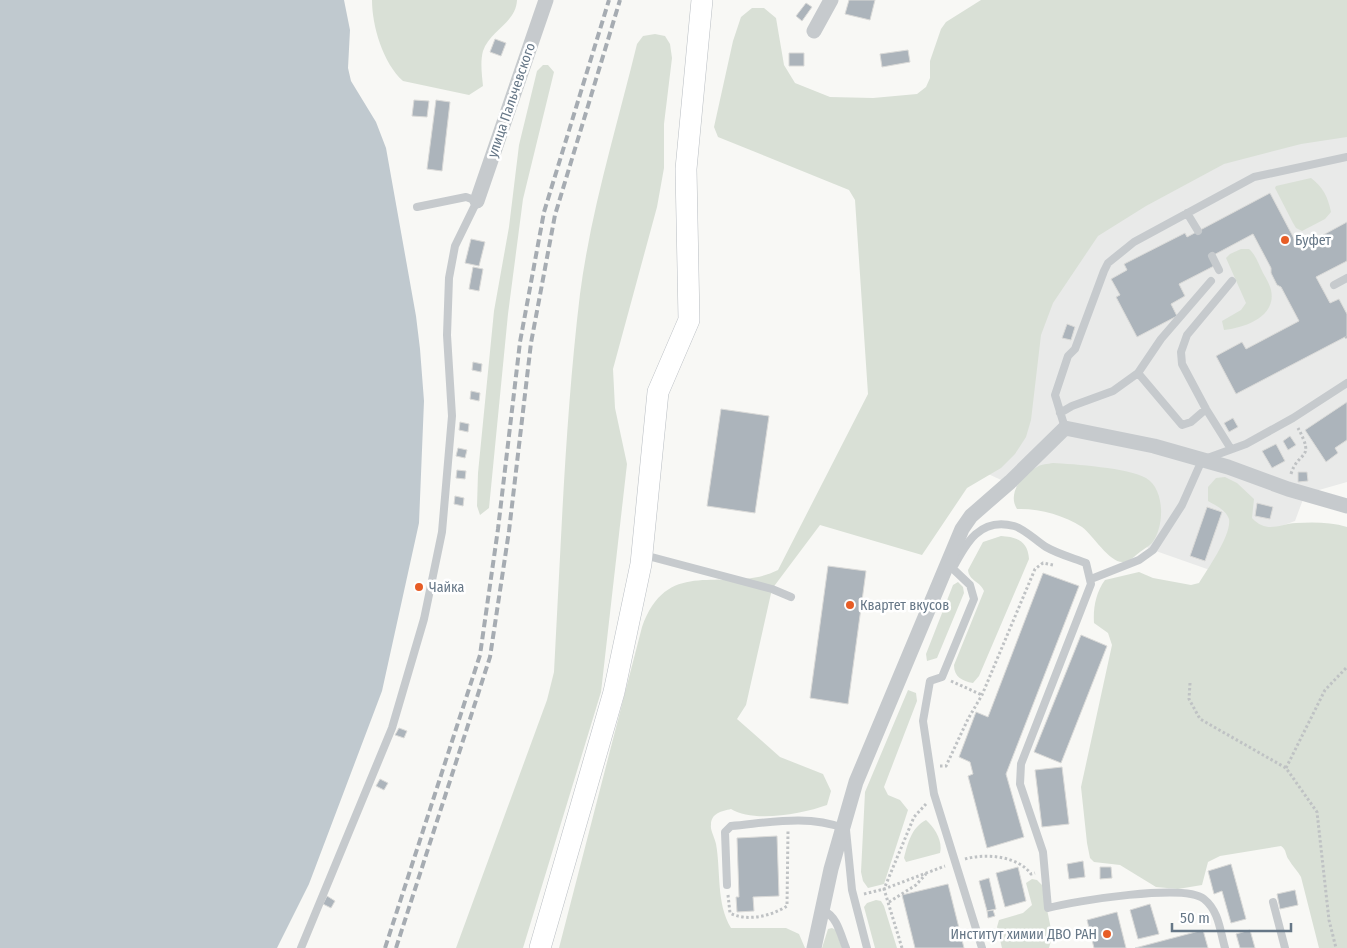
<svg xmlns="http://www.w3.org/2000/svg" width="1347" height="948" font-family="'Fira Sans Condensed',sans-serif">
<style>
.built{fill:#e9eae9}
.green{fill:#d9e0d6}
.water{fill:#c0c9cf}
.building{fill:#acb4bb;stroke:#dadad8}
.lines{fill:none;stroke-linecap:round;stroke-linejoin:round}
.secondary-casing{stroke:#b8bdc2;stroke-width:22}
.path{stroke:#bfc2c4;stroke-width:3;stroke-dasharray:2.5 2.5;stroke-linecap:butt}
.service{stroke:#c6cacd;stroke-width:8}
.minor{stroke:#c6cacd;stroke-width:15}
.secondary{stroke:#fff;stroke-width:21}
.rail{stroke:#a6acb2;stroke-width:4;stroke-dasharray:8 4;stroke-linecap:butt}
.poi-dot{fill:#e75d26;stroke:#fff;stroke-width:2}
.labels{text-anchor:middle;stroke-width:5;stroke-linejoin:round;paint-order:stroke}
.street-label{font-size:14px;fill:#667787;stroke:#fff}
.poi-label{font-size:14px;fill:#667787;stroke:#fff;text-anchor:start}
</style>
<rect width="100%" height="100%" fill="#f8f8f5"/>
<path class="built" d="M1347 85V482L1305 494 1295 521 1249 538 1227 576 1153 550 895 431 921 287Z"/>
<path class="green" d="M372 0H517C516 23 490 30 483 51 480 62 482 75 483 86L469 95 403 81C383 63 372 26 372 0Z
M981 0H1347V137L1301 144 1224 164 1146 206 1098 236 1053 303 1041 335 1031 420 1026 437 1015 454 1001 468 967 488 922 555 820 525 772 589 746 705 737 719 780 757 823 774 831 791 827 805C802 814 753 823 731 809 722 811 711 813 711 825 710 830 715 838 716 844 721 871 716 903 731 928H786L799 934 805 948H559L642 627C669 552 726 596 778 570L868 394 855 200 849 190 718 137 714 127 733 41 741 17 752 8H764L776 18 784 65 795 83 830 97 873 98 917 94 926 87 930 78V61L941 29 946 22Z
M655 34 665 36 670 44 672 58 664 124V168L657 207 613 369 615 408 627 464 601 692 523 948H456L547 700 554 672C561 546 565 419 580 294 591 210 617 126 637 44L643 36Z
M543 65H548L554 72 523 199 508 314 489 508 480 515 477 506 478 473 494 311 509 227 519 145 537 71Z
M1311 178C1323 187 1328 197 1331 212L1325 219 1302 231 1296 228 1293 223 1275 188 1276 186Z
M1241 249H1249C1256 255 1259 265 1263 273 1266 278 1270 285 1271 290 1277 317 1244 328 1224 330L1222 321 1241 310 1246 303 1226 258 1230 254Z
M1053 463C1073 464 1129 468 1146 478 1165 489 1165 526 1152 543 1149 546 1144 549 1140 552 1135 556 1130 561 1124 562 1110 564 1094 536 1082 527 1064 515 1038 508 1017 509 1007 494 1022 474 1037 467 1041 464 1048 464 1053 463Z
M1225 477 1237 483 1254 499 1252 518C1267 534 1279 524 1296 523 1313 522 1331 522 1347 527V948H1319L1301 877C1298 871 1292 866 1289 860 1285 855 1287 850 1281 846L1220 856 1208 862 1202 885 1178 889 1156 887 1120 865 1094 862 1090 858 1087 843 1081 787 1112 645 1108 633 1094 623C1093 608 1096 592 1105 580L1139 572 1153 578 1191 585 1199 583C1207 570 1232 534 1229 519 1226 510 1215 505 1208 501V487L1216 478Z
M1001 536C1017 537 1028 541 1029 559L979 676 973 683C962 681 954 677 954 665L984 591C981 582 969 581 968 570L983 542Z
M958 582 963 587 964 593 937 658 927 661 926 654 953 585Z
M908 690 916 693 917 701 884 787 888 795 900 800 908 810 884 884 868 888 863 881 861 872 865 792Z
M926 820C935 828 943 841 940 853L906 862 904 858C908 843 911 828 926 820Z
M1032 879 1037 880 1042 885 1051 929 1052 937 1049 948H1002L997 927 999 920 1023 913 1032 905 1026 883Z
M876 900 881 901 884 906 897 948H875L864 907 867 903Z
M832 928 836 930 842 948H822L828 929Z"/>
<path class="water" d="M0 0H344L350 30 348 68 351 81 376 122 386 148 416 316 420 349 424 401 419 523 382 691 309 884 277 948H0Z"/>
<path class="building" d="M849 0H875L870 20 845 14Z
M806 3 812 7 802 21 796 16Z
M495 39 506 43 501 56 490 52Z
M908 50 910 62 882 67 880 54Z
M789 53H804V66H789Z
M414 100 429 101 427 117 412 116Z
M436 100 450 102 442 171 427 169Z
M1270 193 1299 248 1347 222V261L1316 277 1330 303 1339 299 1347 314V336L1236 394 1216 356 1242 342 1246 349 1299 321 1281 287 1277 285 1271 273V268L1253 234 1210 257 1214 266 1179 284 1185 296 1171 304 1177 316 1137 337 1116 297 1120 295 1111 279 1127 270 1124 264 1185 233 1187 237Z
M471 239 485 242 479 266 465 263Z
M473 267 483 269 479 291 469 289Z
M1067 324 1075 327 1071 340 1062 338Z
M473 362 482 364 481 372 472 370Z
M471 391 480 393 479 401 470 399Z
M1347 402V440L1335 448 1338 453 1326 462 1305 430Z
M721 409 769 416 755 513 707 506Z
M1233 418 1238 427 1229 432 1224 423Z
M460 422 469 424 468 432 459 430Z
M1290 436 1296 445 1288 450 1283 441Z
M1276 444 1285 461 1272 468 1262 451Z
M458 448 467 450 465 458 456 456Z
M457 470 466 471 465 479 456 478Z
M1298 472H1307L1308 481 1298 482Z
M455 496 464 498 463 506 454 504Z
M1257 503 1273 507 1270 519 1255 516Z
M1207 507 1222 512 1205 561 1190 556Z
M828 566 866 571 848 704 810 698Z
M1043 573 1079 586 1006 774 1024 837 987 848 968 776 973 774 970 762 959 757 976 712 988 717Z
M1081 635 1107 646 1061 763 1034 752Z
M399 728 407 731 404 738 395 735Z
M1062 767 1069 824 1042 827 1035 770Z
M380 779 388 783 384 790 376 786Z
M777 836 779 896 753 897 754 911 737 912 736 897H739L737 838Z
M1083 861 1085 877 1069 879 1067 864Z
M1231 864 1246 919 1231 923 1222 891 1214 894 1208 871Z
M1018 867 1026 901 1005 907 996 873Z
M1100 867H1111L1112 878 1100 879Z
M989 878 996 909 987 911 979 881Z
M948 884 964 948H915L902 895Z
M1295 890 1298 905 1280 909 1277 894Z
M327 896 335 901 331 908 323 904Z
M1150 904 1159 934 1138 939 1130 910Z
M993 910 995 916 988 918 987 911Z
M1117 912 1126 948H1094L1087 920Z
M1203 930 1208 948H1135Z
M1250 930 1255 948H1240L1236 934Z"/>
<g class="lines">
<defs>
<path id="secondary" d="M540 948 614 692 641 564 658 392 689 320 686 169 702 0"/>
</defs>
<use href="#secondary" class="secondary-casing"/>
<path class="path" d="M1346 336 1347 339
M1291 474C1298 450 1316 461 1298 428
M951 681 982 695
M1190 683 1189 699 1200 719 1286 768 1317 812 1329 920 1336 948
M940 766H946L968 719 982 695 1035 569 1043 563 1053 565
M1286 768 1325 690 1347 667
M965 859C986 853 1018 856 1031 874L1035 873
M864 894 884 889 945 866
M728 895 730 913C746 922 772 916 787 906L788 831
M889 902 916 885 926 874
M902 948 884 889 914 817 926 804"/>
<path class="service" d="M1187 213 1198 231
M1212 256 1219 270
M1334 285 1347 278
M1138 373 1182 425 1191 422 1206 409
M1060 413 1072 406 1113 391 1138 373 1161 339 1211 281
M1065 428 1055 395 1068 356 1075 349 1104 271 1108 263 1134 242 1254 177 1347 157
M1231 449 1206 409 1182 364 1181 352 1187 335 1232 281
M644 555 772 589 791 597
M950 566 970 585 974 599 942 677 930 681 923 721 934 794 982 948
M953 568C966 543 980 517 1014 526 1025 529 1036 541 1046 547 1058 554 1073 558 1086 563L1091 584 1021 764 1020 784 1043 852 1048 908C1075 901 1185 883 1204 899 1219 911 1220 931 1225 948
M1091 579 1139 560 1153 550 1182 505 1202 460 1246 444 1293 418 1347 383
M846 830 852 890 867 948
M727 885 725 832 731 826C767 823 808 814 843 828
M1273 902 1285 948
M824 911C837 916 841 936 846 948
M301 948 392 728 424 619 442 532 452 416 447 335 449 278 455 246 477 201 466 197 417 207"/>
<path class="minor" d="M814 31 831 0
M477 201 546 0
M814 948 831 869 856 782 962 529 971 516 1010 482 1065 428 1154 446 1228 467 1288 489 1347 506"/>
<use href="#secondary" class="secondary"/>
<path class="rail" d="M385 948 480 655 498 529 520 342 544 212 609 0
M396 948 490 657 509 531 531 343 555 215 620 0"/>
</g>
<g class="poi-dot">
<circle cx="1285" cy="240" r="5"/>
<circle cx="419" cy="587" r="5"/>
<circle cx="850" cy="605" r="5"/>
<circle cx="1107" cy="934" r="5"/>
</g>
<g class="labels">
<g class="street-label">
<text transform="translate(511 100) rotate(-71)" y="5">улица Пальчевского</text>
</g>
<g class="poi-label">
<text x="1295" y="245">Буфет</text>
<text x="429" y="592">Чайка</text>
<text x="860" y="610">Квартет вкусов</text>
<text x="1097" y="939" text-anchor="end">Институт химии ДВО РАН</text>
</g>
</g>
<path d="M1172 923v8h119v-8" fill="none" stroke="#667787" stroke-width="2.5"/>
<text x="1180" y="923" font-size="15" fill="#667787" stroke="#ffffff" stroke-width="4" paint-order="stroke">50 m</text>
</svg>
